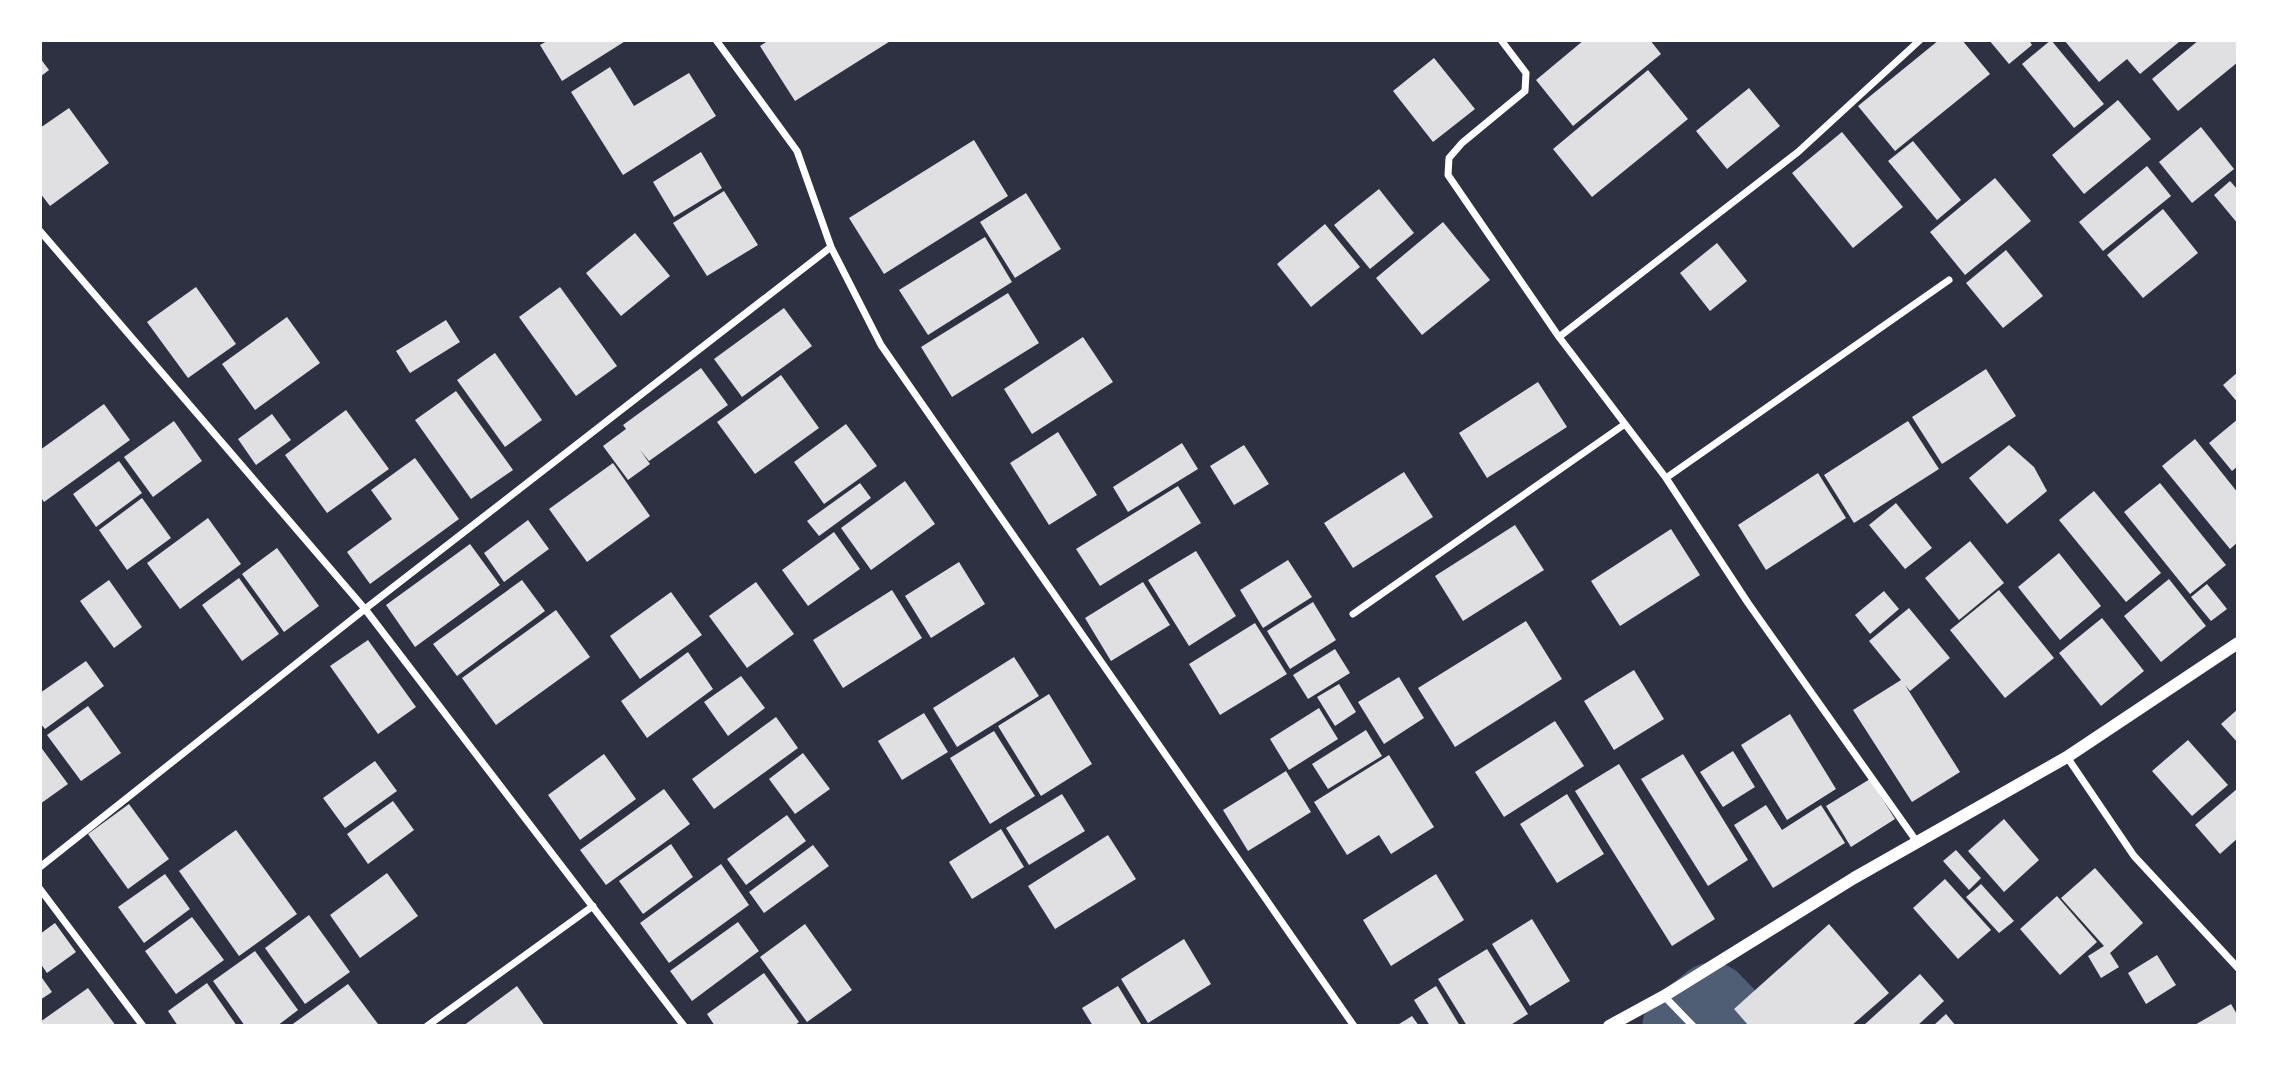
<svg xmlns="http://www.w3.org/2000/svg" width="2278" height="1066" font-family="'IBM Plex Serif',serif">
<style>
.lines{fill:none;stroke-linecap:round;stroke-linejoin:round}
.river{stroke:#4f5d75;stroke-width:77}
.building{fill:#e0e0e3}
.minor{stroke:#fff;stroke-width:7}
.tertiary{stroke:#fff;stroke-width:12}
</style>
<rect width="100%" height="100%" fill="#2d3142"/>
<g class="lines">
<path class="river" d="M1681 1026 1712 1001 1736 1026"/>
</g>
<path class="building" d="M549 40H627L562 81 540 45Z
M769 40H892L795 101 760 46Z
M1584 40H1650L1661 54 1573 126 1536 80Z
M1939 40H1962L1990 74 1895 151 1858 106Z
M1989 40H2029L2032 45 2009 64Z
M2051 40 2104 104 2074 128 2022 64Z
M2064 40H2177L2179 42 2140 74 2127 59 2099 82Z
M2199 40H2238V62L2178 111 2152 79Z
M40 58 49 70 40 77Z
M1434 58 1475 109 1433 142 1393 91Z
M610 67 634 106 689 73 716 116 623 175 571 92Z
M1648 70 1688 119 1592 197 1553 149Z
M1749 88 1780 126 1727 169 1696 131Z
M2118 100 2151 139 2084 194 2052 155Z
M69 108 109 163 50 206 40 193V128Z
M2201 127 2234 169 2192 203 2159 162Z
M1842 132 1903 207 1853 248 1792 173Z
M974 140 1008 196 884 274 849 218Z
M1913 141 1961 200 1937 220 1888 161Z
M701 152 722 188 674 217 653 182Z
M2147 166 2171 196 2103 251 2079 222Z
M1995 178 2031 221 1965 275 1930 232Z
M2230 181 2238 190V224L2214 195Z
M1379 189 1414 233 1370 269 1334 225Z
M724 191 758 245 707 276 673 223Z
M1026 193 1061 249 1015 278 980 222Z
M2163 209 2198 253 2143 298 2107 255Z
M1443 222 1490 280 1422 335 1376 278Z
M1325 224 1360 267 1311 307 1277 264Z
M635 233 670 276 621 316 586 273Z
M985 237 1012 282 928 335 899 290Z
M1717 243 1747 281 1710 311 1680 273Z
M2006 250 2043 296 2003 328 1966 283Z
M196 287 236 344 188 378 147 322Z
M560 287 617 366 576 396 519 317Z
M1008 293 1039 343 952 397 921 347Z
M784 308 812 346 742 397 714 359Z
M287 317 320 363 255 410 222 364Z
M446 320 460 342 410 373 396 351Z
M1083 337 1113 382 1032 434 1004 389Z
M495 353 542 420 505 447 457 380Z
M701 368 728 405 649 461 640 450 650 464 628 480 603 446 626 429 623 425Z
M1986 369 2016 416 1942 464 1912 417Z
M2238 372V403L2223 385Z
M781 375 819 428 755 474 717 422Z
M1538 382 1567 427 1487 478 1459 433Z
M456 391 513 470 471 499 415 420Z
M104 404 130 440 44 502 40 496V450Z
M346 410 389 469 327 513 285 455Z
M272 414 291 440 256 465 238 439Z
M2238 419V466L2232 471 2209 443Z
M174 421 202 461 153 497 124 457Z
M1908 421 1939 469 1854 523 1824 475Z
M846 424 877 466 824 504 794 462Z
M1058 432 1097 495 1049 525 1010 463Z
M2195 439 2238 493V542L2230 549 2162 466Z
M1182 443 1198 469 1128 512 1113 487Z
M1244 445 1269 484 1234 505 1210 466Z
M2009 445 2034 467 2047 491 2007 524 1969 478Z
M415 458 459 519 370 584 347 552 392 519 371 490Z
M119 461 142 493 96 527 73 494Z
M613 463 650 516 587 562 549 509Z
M1404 472 1433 517 1353 568 1324 523Z
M1818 473 1846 518 1766 570 1738 525Z
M905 481 935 524 871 570 841 528Z
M860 483 871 498 819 536 807 521Z
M2160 483 2226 565 2190 594 2124 512Z
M1178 486 1201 523 1100 586 1076 549Z
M2094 491 2161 573 2126 602 2059 520Z
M142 498 171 538 127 570 99 530Z
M1896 503 1932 548 1905 569 1869 525Z
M208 518 241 564 180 609 147 563Z
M528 520 549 549 504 582 484 553Z
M1515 525 1544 570 1463 621 1435 576Z
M1671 529 1700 575 1620 626 1591 581Z
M834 532 860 569 808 606 782 570Z
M1970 541 2004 583 1959 620 1925 578Z
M470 544 500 585 415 647 386 605Z
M277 548 319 606 284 632 242 574Z
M1196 551 1236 616 1189 646 1148 580Z
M2059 553 2101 606 2060 640 2018 587Z
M1288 560 1312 597 1263 628 1240 590Z
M959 562 985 604 931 638 905 596Z
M239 578 279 634 242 661 202 605Z
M2169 579 2206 626 2161 662 2124 616Z
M109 580 142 627 114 648 80 601Z
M522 580 545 611 457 676 433 644Z
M756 582 794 634 747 668 709 616Z
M1143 582 1170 625 1111 661 1085 618Z
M2207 584 2227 609 2211 621 2191 597Z
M892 590 922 638 843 688 813 640Z
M1999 590 2054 658 2005 698 1950 630Z
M1884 591 1899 609 1870 634 1855 615Z
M671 592 702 635 640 679 610 636Z
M1313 602 1336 640 1290 669 1267 631Z
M1909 608 1950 658 1910 691 1905 685 1960 772 1912 802 1853 710 1901 680 1869 641Z
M556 610 590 657 496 725 462 678Z
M2102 618 2144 671 2101 706 2059 653Z
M1526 621 1562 679 1455 747 1418 688Z
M1255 623 1287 674 1220 715 1189 664Z
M368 640 416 707 378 734 330 666Z
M1335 649 1350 673 1308 699 1293 675Z
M688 652 713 689 647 738 621 701Z
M1014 657 1039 696 957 747 933 708Z
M86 661 104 686 45 729 40 723V693Z
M1634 670 1664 719 1614 750 1584 701Z
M741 676 765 708 728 736 704 702Z
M1399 677 1424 718 1384 744 1358 702Z
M1339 684 1356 712 1335 726 1317 697Z
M1049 694 1092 764 1041 796 998 726Z
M88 706 121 753 81 781 47 735Z
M1319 708 1338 739 1289 770 1270 739Z
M2238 709V743L2221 724Z
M924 713 948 752 902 780 878 741Z
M1790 714 1836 789 1787 820 1741 745Z
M776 717 798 748 714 809 692 779Z
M1555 721 1584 766 1504 817 1475 772Z
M1366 730 1382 756 1328 789 1312 764Z
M994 731 1035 796 990 824 950 758Z
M2188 740 2228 785 2192 816 2152 771Z
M40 746 68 784 40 804Z
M1733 751 1755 787 1723 807 1700 772Z
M803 753 830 789 795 814 769 779Z
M604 754 636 799 580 840 548 795Z
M1683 754 1748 860 1708 886 1641 779Z
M1389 755 1434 827 1391 854 1379 835 1347 855 1314 802Z
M375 761 397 791 345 828 323 798Z
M1619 764 1715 919 1672 946 1575 791Z
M1286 771 1311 812 1248 851 1223 810Z
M1870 779 1895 819 1851 847 1826 806Z
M2238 788V838L2220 854 2195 825Z
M664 789 690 824 606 885 580 850Z
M1062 794 1085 831 1029 865 1006 828Z
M1567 794 1604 854 1557 883 1520 824Z
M393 801 414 830 368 864 347 834Z
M129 804 169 859 128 889 88 834Z
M1766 805 1782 830 1821 805 1845 843 1773 888 1734 825Z
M787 815 806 841 746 885 727 859Z
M2004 819 2039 860 2004 892 1968 851Z
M1001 829 1024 867 972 899 949 862Z
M236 830 297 914 239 956 179 871Z
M1108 835 1136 879 1055 929 1028 886Z
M671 844 693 877 643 914 619 881Z
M813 845 829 866 764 913 749 892Z
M1956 850 1981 878 1969 890 1943 861Z
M721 864 749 905 669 963 640 923Z
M2095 868 2143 923 2110 953 2119 967 2101 978 2088 956 2104 946 2061 898Z
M387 873 418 916 360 958 330 915Z
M165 874 190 909 144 943 118 907Z
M1436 874 1464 920 1391 966 1363 920Z
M1945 879 1991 930 1958 959 1913 908Z
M1981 884 2014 921 1999 933 1966 897Z
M2057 896 2097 942 2060 975 2020 929Z
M309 915 350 972 305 1004 265 948Z
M192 917 224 960 176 994 145 951Z
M1532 919 1570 981 1530 1006 1492 944Z
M738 922 759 951 692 1001 670 971Z
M55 923 76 952 47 973 40 963V934Z
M805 924 852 990 807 1022 760 957Z
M1829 924 1889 993 1851 1026H1749L1734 1009Z
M1184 939 1211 984 1148 1023 1121 979Z
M1487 949 1528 1014 1509 1026H1467L1438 979Z
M255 951 298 1010 277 1026H245L213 981Z
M2157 955 2176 985 2146 1004 2128 973Z
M764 973 799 1022 794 1026H715L707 1014Z
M1920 974 1944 1001 1917 1026H1863Z
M40 975 52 992 40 1000Z
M207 983 237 1026H178L168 1011Z
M348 984 378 1024 376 1026H290Z
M517 986 545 1026H463Z
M1118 986 1141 1024 1093 1026 1082 1008Z
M1436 986 1460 1026H1430L1414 1000Z
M88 988 116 1026H40V1022Z
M2231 1004 2238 1016V1026H2193Z
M1946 1014 1956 1026H1933Z
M1412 1016 1419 1026H1396Z"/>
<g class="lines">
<path class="minor" d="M716 40 797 151 831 247 881 345 1354 1026
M1501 40 1526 73 1525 91 1462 143 1449 158 1448 175 1559 337 1666 478 1748 603 1917 842
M40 231 365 609 40 867
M1559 337 1798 152 1920 40
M1666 478 1949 280
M1353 614 1625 424
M2067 757 2134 856 2238 968
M40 889 143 1026
M1664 996 1693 1026
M427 1026 593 906
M684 1026 365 609 831 247"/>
<path class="tertiary" d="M1609 1026 1664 996 1854 878 2067 757 2238 643"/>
</g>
<rect width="2278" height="1066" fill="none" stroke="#ffffff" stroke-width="84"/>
</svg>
